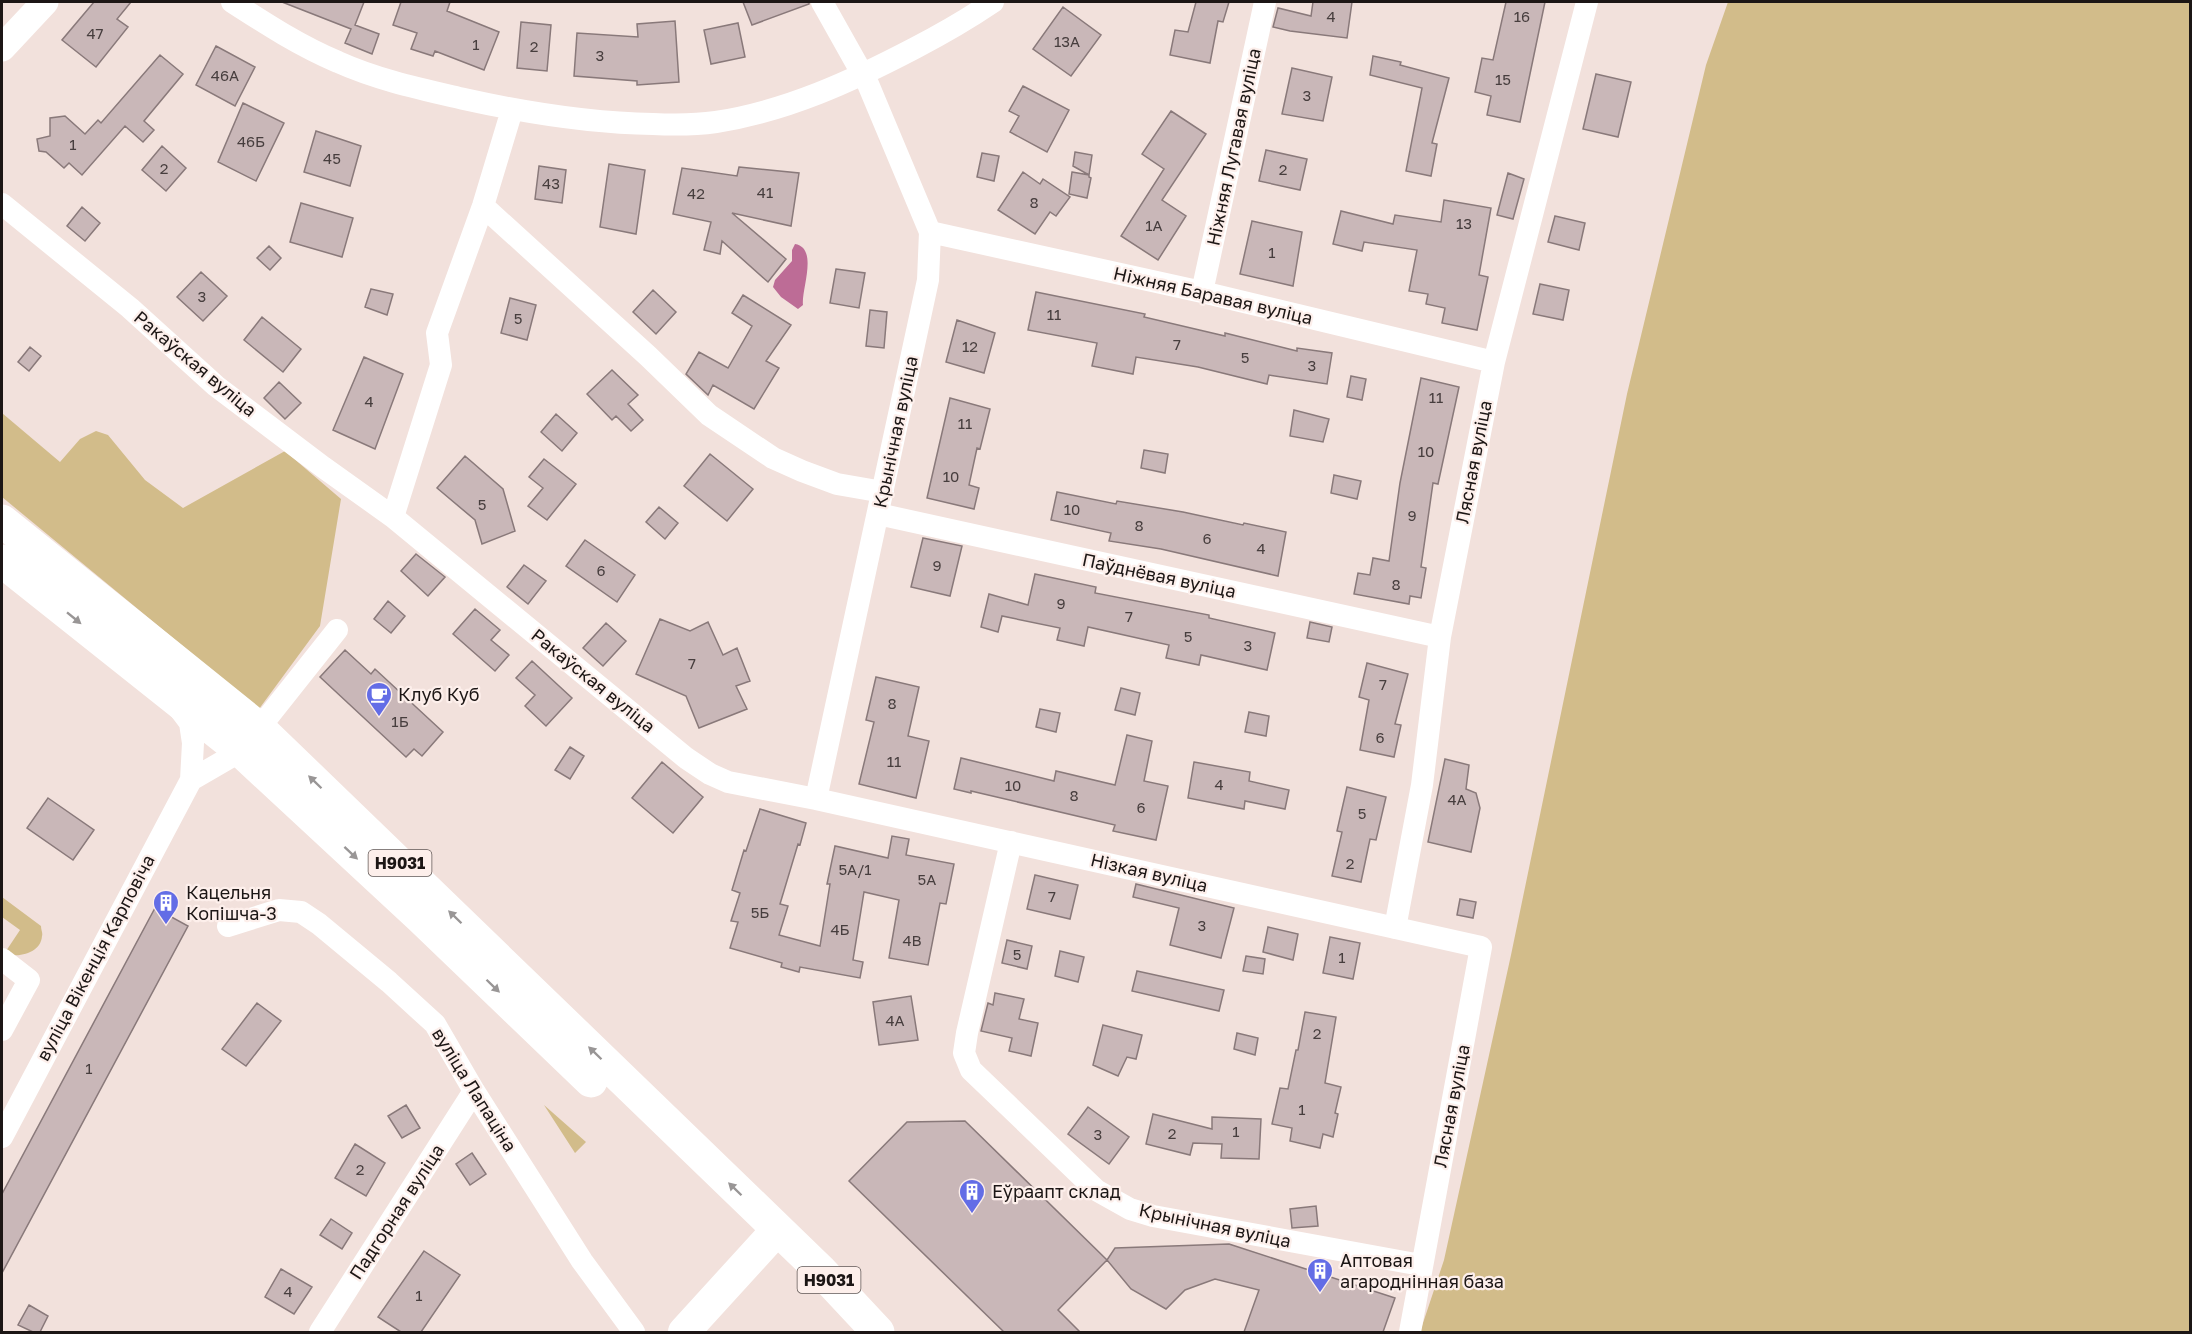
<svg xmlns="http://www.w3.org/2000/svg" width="2192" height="1334" font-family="'Golos Text',sans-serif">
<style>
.green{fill:#d2bc8a}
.water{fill:#bd6c96}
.building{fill:#c9b7b8;stroke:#89797a;stroke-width:1.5}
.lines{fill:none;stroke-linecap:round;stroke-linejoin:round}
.minor{stroke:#fff;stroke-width:22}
.tertiary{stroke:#fff;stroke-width:27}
.secondary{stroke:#fff;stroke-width:32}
.primary{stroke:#fff;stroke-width:33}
.oneway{fill:#999696}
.labels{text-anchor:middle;stroke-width:4.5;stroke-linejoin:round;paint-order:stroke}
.number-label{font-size:15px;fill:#473e3e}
.shield{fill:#fdefeb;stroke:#605755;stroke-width:1.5}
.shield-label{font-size:16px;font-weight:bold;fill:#1c1615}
.street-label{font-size:18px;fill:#1c1615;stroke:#fdefeb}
.poi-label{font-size:18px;fill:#1c1615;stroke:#fdefeb;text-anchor:start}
</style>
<rect width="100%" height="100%" fill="#f2e1dc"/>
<path class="green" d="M1728 2H2190V1332H1420L1444 1260 1511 955 1627 394 1706 65Z
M2 413 60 462 80 439 96 431 108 435 145 480 183 508 285 451 341 499 320 626 259 709 2 497Z
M2 897 41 926C41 930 43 933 42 936 41 954 16 958 4 954L20 930 2 917Z
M544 1105 586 1142 575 1153Z"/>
<path class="water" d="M795 244C819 248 801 290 803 305L798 309 781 297 773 287 775 280 792 261V250Z"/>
<path class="building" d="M94 2H131L117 19 128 27 96 67 62 40Z
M282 2H364L355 25 379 34 372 54 345 43 351 29Z
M401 2H450L447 11 499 32 484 70 435 51 433 56 411 49 417 33 393 25Z
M743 2H809V4L752 25Z
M1196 2H1229L1223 22 1218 21 1210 63 1170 55 1175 30 1188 32Z
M1313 2H1352L1347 38 1290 31 1273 27 1278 8 1311 16Z
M1506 2H1545L1520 122 1487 115 1491 96 1475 92 1482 58 1493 60Z
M1063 7 1101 35 1071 76 1033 49Z
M675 21 679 82 637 85V81L574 76 577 33 638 37 637 24Z
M521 22 551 25 547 71 517 68Z
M738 23 745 57 711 64 704 30Z
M216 46 255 67 235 106 196 85Z
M160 55 183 74 144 121 154 130 143 142 125 126 82 175 69 163 64 168 46 152 39 151 37 139 50 136V118L65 116 85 134 98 120 101 123Z
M1373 56 1401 62 1400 65 1449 78 1432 143 1437 144 1431 176 1406 171 1422 88 1370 75Z
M1292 68 1332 77 1323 121 1282 114Z
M1596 74 1631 82 1618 137 1583 129Z
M1023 86 1069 110 1047 152 1010 132 1019 116 1009 111Z
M243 103 284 123 256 181 218 162Z
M1171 111 1206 134 1162 200 1186 216 1158 260 1121 236 1164 169 1142 154Z
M316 131 361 146 350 186 304 172Z
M162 146 186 168 166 191 142 170Z
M1266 150 1307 159 1300 190 1259 181Z
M1075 152 1092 155 1089 175 1073 166Z
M982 153 999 156 994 181 977 177Z
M609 164 645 170 636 234 600 227Z
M539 166 566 170 562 203 535 199Z
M739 167 799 173 791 226 732 213 786 259 768 282 722 241 720 254 704 250 711 222 673 214 682 168 737 176Z
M1023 172 1040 184 1043 179 1070 197 1056 216 1050 212 1035 234 998 210Z
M1072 172 1089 175V177L1091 178 1087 198 1069 194Z
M1508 173 1524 179 1513 219 1497 215Z
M1444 200 1491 208 1479 275 1488 277 1477 330 1442 323 1445 308 1426 304 1428 294 1409 291 1417 250 1364 242 1362 251 1333 244 1341 211 1393 224 1395 215 1441 222Z
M301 203 353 218 342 257 290 242Z
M82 207 100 223 85 241 67 226Z
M1555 216 1585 223 1579 250 1548 242Z
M1252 221 1302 232 1293 286 1240 274Z
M269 246 281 258 270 270 257 258Z
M836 269 865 273 859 308 830 303Z
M201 272 227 296 203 321 177 297Z
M1540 284 1569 290 1563 320 1533 314Z
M371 289 393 294 387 315 365 307Z
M653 290 676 312 656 334 633 312Z
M1036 292 1145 314 1144 317 1225 336V333L1297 351V348L1332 353 1327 384 1269 375 1267 384 1198 367 1136 357 1133 374 1092 366 1097 343 1028 330Z
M743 295 791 325 766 361 779 368 754 409 713 385 708 395 686 374 699 352 728 368 752 326 732 313Z
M510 298 536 305 527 340 501 333Z
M870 310 887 312 884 348 866 346Z
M262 317 301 349 283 372 244 340Z
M957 320 995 333 984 373 946 362Z
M30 347 41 356 29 371 18 362Z
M364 357 403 374 375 449 333 430Z
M612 370 638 395 628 404 643 420 631 431 616 416 612 420 587 394Z
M1351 376 1366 379 1362 400 1347 397Z
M1421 378 1459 387 1438 484 1433 483 1421 567 1426 568 1421 598 1410 596 1409 604 1354 594 1358 573 1370 575 1373 558 1389 561 1400 483Z
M279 382 301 403 285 419 264 398Z
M950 398 990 409 980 449 977 448 969 485 979 488 974 509 927 498Z
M1294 410 1329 419 1323 442 1290 436Z
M556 414 577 433 562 451 541 432Z
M1144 450 1168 454 1165 473 1141 468Z
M710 454 753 489 727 521 684 486Z
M465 456 503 489 515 531 482 544 475 520 437 488Z
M544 459 576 484 547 520 528 506 543 488 529 477Z
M1334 475 1361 481 1357 499 1331 493Z
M1057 492 1116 504 1117 501 1183 512 1243 525 1244 523 1286 532 1278 576 1161 549 1109 541 1111 533 1051 520Z
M659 507 678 523 665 539 646 522Z
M923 538 962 546 950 596 911 587Z
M585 540 635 575 617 602 566 566Z
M416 554 445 577 428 596 401 571Z
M524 565 546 581 528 604 507 587Z
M1035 574 1096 587 1095 593 1209 615V618L1275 633 1267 670 1201 655 1199 665 1166 658 1169 645 1088 627 1084 646 1057 640 1060 628 1002 616 998 632 981 627 989 594 1028 605Z
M388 601 405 616 391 633 374 619Z
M475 609 500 630 491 640 509 655 495 671 453 634Z
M660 619 690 631 708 622 723 655 737 648 750 681 736 686 747 709 699 728 686 696 636 674Z
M1310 622 1332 627 1329 642 1307 638Z
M606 623 626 641 603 666 583 648Z
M345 650 371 674 375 669 443 732 422 756 414 749 406 757 320 677Z
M532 661 572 698 546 726 525 706 535 695 516 678Z
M1367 663 1408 674 1395 724 1401 725 1394 757 1360 750 1369 700 1359 697Z
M876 677 919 687 908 736 929 741 916 798 859 784 874 722 866 720Z
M1121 688 1140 693 1135 715 1115 710Z
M1040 709 1060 713 1056 732 1036 727Z
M1249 712 1269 716 1266 736 1245 732Z
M1127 735 1152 741 1144 781 1168 786 1156 840 1113 831 1115 825 971 791V793L954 789 961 758 1054 781 1056 771 1115 785Z
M570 747 584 756 570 779 555 770Z
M1445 759 1469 765 1466 789 1476 793 1480 808 1471 852 1428 842Z
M662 762 703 797 673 833 632 798Z
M1194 762 1250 772 1249 781 1289 790 1285 809 1245 801 1244 809 1188 798Z
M1347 787 1386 797 1376 840 1370 839 1361 882 1332 876 1342 832 1337 831Z
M48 798 94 830 73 860 27 828Z
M760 809 806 823 800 845 798 844 780 904 788 906 779 935 820 946 830 884H827L835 846 888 858 892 836 909 839 906 855 954 864 946 904 940 903 928 965 889 958 899 900 864 892 853 960 863 962 860 978 800 967 799 972 781 967 782 963 730 948 738 922 731 921 740 893 732 890 744 850 746 851Z
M1035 875 1078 885 1070 919 1027 909Z
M1136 884 1234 908 1221 958 1170 945 1179 908 1133 897Z
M1460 899 1476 902 1473 918 1457 915Z
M155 908 188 926 2 1273V1194Z
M1268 927 1298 934 1293 960 1263 952Z
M1330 937 1360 943 1353 979 1323 973Z
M1007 940 1032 946 1027 969 1002 963Z
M1060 951 1084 957 1078 982 1055 976Z
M1246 956 1265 959 1263 974 1243 971Z
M1137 971 1224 990 1219 1011 1132 991Z
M995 993 1024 999 1019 1019 1038 1023 1031 1056 1009 1051 1012 1038 981 1031 988 1003 993 1005Z
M911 996 918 1040 879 1045 873 1002Z
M257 1003 281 1021 246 1066 222 1049Z
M1305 1012 1336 1017 1325 1083 1341 1087 1335 1113 1338 1114 1333 1137 1323 1134 1320 1148 1290 1141 1292 1128 1272 1124 1280 1088 1288 1089 1296 1050H1298Z
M1103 1025 1142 1035 1136 1059 1127 1057 1118 1076 1093 1065Z
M1237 1033 1258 1038 1255 1055 1234 1049Z
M406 1105 420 1128 402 1138 388 1116Z
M1088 1107 1129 1137 1109 1164 1068 1134Z
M1153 1114 1212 1129V1117L1261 1119 1259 1159 1221 1158 1222 1144 1193 1143 1190 1155 1146 1144Z
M965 1121 1107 1260 1058 1310 1080 1332H1004L849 1181 907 1122Z
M355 1144 385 1163 366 1196 335 1178Z
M472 1153 486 1174 470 1185 456 1164Z
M1316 1206 1318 1226 1292 1228 1290 1209Z
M331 1219 352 1233 342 1249 320 1235Z
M1229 1244 1395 1298 1383 1332H1244L1259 1290 1215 1279 1185 1290 1166 1309 1131 1289 1107 1260 1115 1248Z
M424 1251 460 1275 421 1332H401L378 1317Z
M281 1269 312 1287 294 1314 265 1297Z
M29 1305 48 1316 40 1332H33L18 1325Z"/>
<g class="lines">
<path class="minor" d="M232 2C266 24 300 46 338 62 378 80 421 89 464 99 527 113 588 123 653 124 673 125 695 125 716 122 787 111 852 81 915 48 942 34 968 19 993 2
M2 204 130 308 216 386 323 467 393 517 686 758 710 774 728 782 816 799 1481 947 1410 1332
M483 206 648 356 709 415 773 458 802 471 837 484 883 492
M930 232 1202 292 1494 362
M1202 292 1265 2
M878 514 1440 637
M393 517 441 365 437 333 483 206 512 110
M191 780 241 751 337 630
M816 799 928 280 930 232 868 84 822 2
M1011 842 967 1033 964 1053 971 1070 1096 1190 1130 1209 1153 1216 1421 1265
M228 926 279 910 301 912 319 924 389 982 435 1024 474 1091 582 1261 634 1332
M1395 928 1422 785 1440 637 1494 362 1587 2
M2 959 29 980 2 1030
M2 1137 191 780 193 743 190 723 178 707
M320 1332 474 1091"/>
<path class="tertiary" d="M2 48 45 2"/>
<path class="secondary" d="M684 1332 777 1230"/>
<path class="primary" d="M2 521 260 729 820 1270 878 1332
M2 561 241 751 420 917 591 1081"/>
</g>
<defs><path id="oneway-solid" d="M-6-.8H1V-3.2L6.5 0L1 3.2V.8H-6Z" transform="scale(1.5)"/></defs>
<g class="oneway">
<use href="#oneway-solid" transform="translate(74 618) rotate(39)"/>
<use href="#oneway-solid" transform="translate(315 782) rotate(-136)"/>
<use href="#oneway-solid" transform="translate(351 853) rotate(43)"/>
<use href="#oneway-solid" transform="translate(455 917) rotate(-136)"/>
<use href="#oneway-solid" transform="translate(493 986) rotate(44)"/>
<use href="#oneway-solid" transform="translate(595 1053) rotate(-136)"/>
<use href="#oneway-solid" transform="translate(735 1189) rotate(-136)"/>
</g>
<defs>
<symbol id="cafe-pin" viewBox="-11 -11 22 30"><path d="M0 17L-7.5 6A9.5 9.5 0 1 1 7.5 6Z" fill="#636de6" stroke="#fdefeb"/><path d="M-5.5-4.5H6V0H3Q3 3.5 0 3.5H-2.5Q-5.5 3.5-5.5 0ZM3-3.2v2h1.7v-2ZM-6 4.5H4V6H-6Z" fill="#fff"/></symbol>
<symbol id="building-pin" viewBox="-11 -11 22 30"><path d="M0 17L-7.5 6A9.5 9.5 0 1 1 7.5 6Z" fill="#636de6" stroke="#fdefeb"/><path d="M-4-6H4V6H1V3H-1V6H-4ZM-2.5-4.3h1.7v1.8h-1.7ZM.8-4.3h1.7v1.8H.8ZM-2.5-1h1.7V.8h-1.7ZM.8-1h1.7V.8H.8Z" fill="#fff"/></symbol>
</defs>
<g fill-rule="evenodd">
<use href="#cafe-pin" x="364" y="680" width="30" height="40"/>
<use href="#building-pin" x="151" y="888" width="30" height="40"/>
<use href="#building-pin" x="957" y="1177" width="30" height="40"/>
<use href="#building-pin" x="1305" y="1256" width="30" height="40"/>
</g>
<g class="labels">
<g class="number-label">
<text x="1331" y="22">4</text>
<text x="1522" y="22">16</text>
<text x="95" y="39">47</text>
<text x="1067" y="47">13А</text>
<text x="476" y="50">1</text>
<text x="534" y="52">2</text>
<text x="600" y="61">3</text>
<text x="225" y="81">46А</text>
<text x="1503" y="85">15</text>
<text x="1307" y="101">3</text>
<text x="251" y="147">46Б</text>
<text x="73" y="150">1</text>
<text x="332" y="164">45</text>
<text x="164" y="174">2</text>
<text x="1283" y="175">2</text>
<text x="551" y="189">43</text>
<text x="765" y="198">41</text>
<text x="696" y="199">42</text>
<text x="1034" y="208">8</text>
<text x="1464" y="229">13</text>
<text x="1154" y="231">1А</text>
<text x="1272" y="258">1</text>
<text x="202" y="302">3</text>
<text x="1054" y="320">11</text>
<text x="518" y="324">5</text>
<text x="1177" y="350">7</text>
<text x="970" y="352">12</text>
<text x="1245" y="363">5</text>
<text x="1312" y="371">3</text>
<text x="1436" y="403">11</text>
<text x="369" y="407">4</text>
<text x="965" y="429">11</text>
<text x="1426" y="457">10</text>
<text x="951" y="482">10</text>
<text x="482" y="510">5</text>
<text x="1072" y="515">10</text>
<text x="1412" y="521">9</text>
<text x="1139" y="531">8</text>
<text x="1207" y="544">6</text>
<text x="1261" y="554">4</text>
<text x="937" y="571">9</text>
<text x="601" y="576">6</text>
<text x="1396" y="590">8</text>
<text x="1061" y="609">9</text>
<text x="1129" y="622">7</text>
<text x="1188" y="642">5</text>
<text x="1248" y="651">3</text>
<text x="692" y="669">7</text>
<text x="1383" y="690">7</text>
<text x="892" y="709">8</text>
<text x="400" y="727">1Б</text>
<text x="1380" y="743">6</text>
<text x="894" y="767">11</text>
<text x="1219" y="790">4</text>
<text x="1013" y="791">10</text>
<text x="1074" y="801">8</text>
<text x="1457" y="805">4А</text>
<text x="1141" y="813">6</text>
<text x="1362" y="819">5</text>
<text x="1350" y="869">2</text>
<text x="855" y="875">5А/1</text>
<text x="927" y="885">5А</text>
<text x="1052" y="902">7</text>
<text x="760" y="918">5Б</text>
<text x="1202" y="931">3</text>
<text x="840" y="935">4Б</text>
<text x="912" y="946">4В</text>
<text x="1017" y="960">5</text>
<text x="1342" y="963">1</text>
<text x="895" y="1026">4А</text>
<text x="1317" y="1039">2</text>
<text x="89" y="1074">1</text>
<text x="1302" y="1115">1</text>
<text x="1236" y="1137">1</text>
<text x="1172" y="1139">2</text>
<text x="1098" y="1140">3</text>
<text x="360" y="1175">2</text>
<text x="288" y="1297">4</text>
<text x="419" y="1301">1</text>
</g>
<g class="shield">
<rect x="368.5" y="850" width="63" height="26" rx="4.5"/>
<rect x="797.5" y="1267" width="63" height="26" rx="4.5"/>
</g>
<g class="shield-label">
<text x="400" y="869">Н9031</text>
<text x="829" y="1286">Н9031</text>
</g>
<g class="street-label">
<text transform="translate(1234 147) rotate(-78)" y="6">Ніжняя Лугавая вуліца</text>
<text transform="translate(1213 296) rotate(13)" y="6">Ніжняя Баравая вуліца</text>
<text transform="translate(195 364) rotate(40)" y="6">Ракаўская вуліца</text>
<text transform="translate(896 432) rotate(-78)" y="6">Крынічная вуліца</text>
<text transform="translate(1474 462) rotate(-79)" y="6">Лясная вуліца</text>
<text transform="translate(1159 576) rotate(12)" y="6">Паўднёвая вуліца</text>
<text transform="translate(593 681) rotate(39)" y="6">Ракаўская вуліца</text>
<text transform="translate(1149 873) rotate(13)" y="6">Нізкая вуліца</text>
<text transform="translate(96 958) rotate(-62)" y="6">вуліца Вікенція Карповіча</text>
<text transform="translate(474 1090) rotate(58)" y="6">вуліца Лапаціна</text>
<text transform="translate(1452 1106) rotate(-79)" y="6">Лясная вуліца</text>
<text transform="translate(397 1212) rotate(-57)" y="6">Падгорная вуліца</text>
<text transform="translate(1215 1226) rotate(12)" y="6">Крынічная вуліца</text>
</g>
<g class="poi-label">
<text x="398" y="701">Клуб Куб</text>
<text x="186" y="899">Кацельня<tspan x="186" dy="21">Копішча-3</tspan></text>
<text x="992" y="1198">Еўраапт склад</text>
<text x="1340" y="1267">Аптовая<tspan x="1340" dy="21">агароднінная база</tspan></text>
</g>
</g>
<rect width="2192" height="1334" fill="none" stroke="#1c1615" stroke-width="6"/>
</svg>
